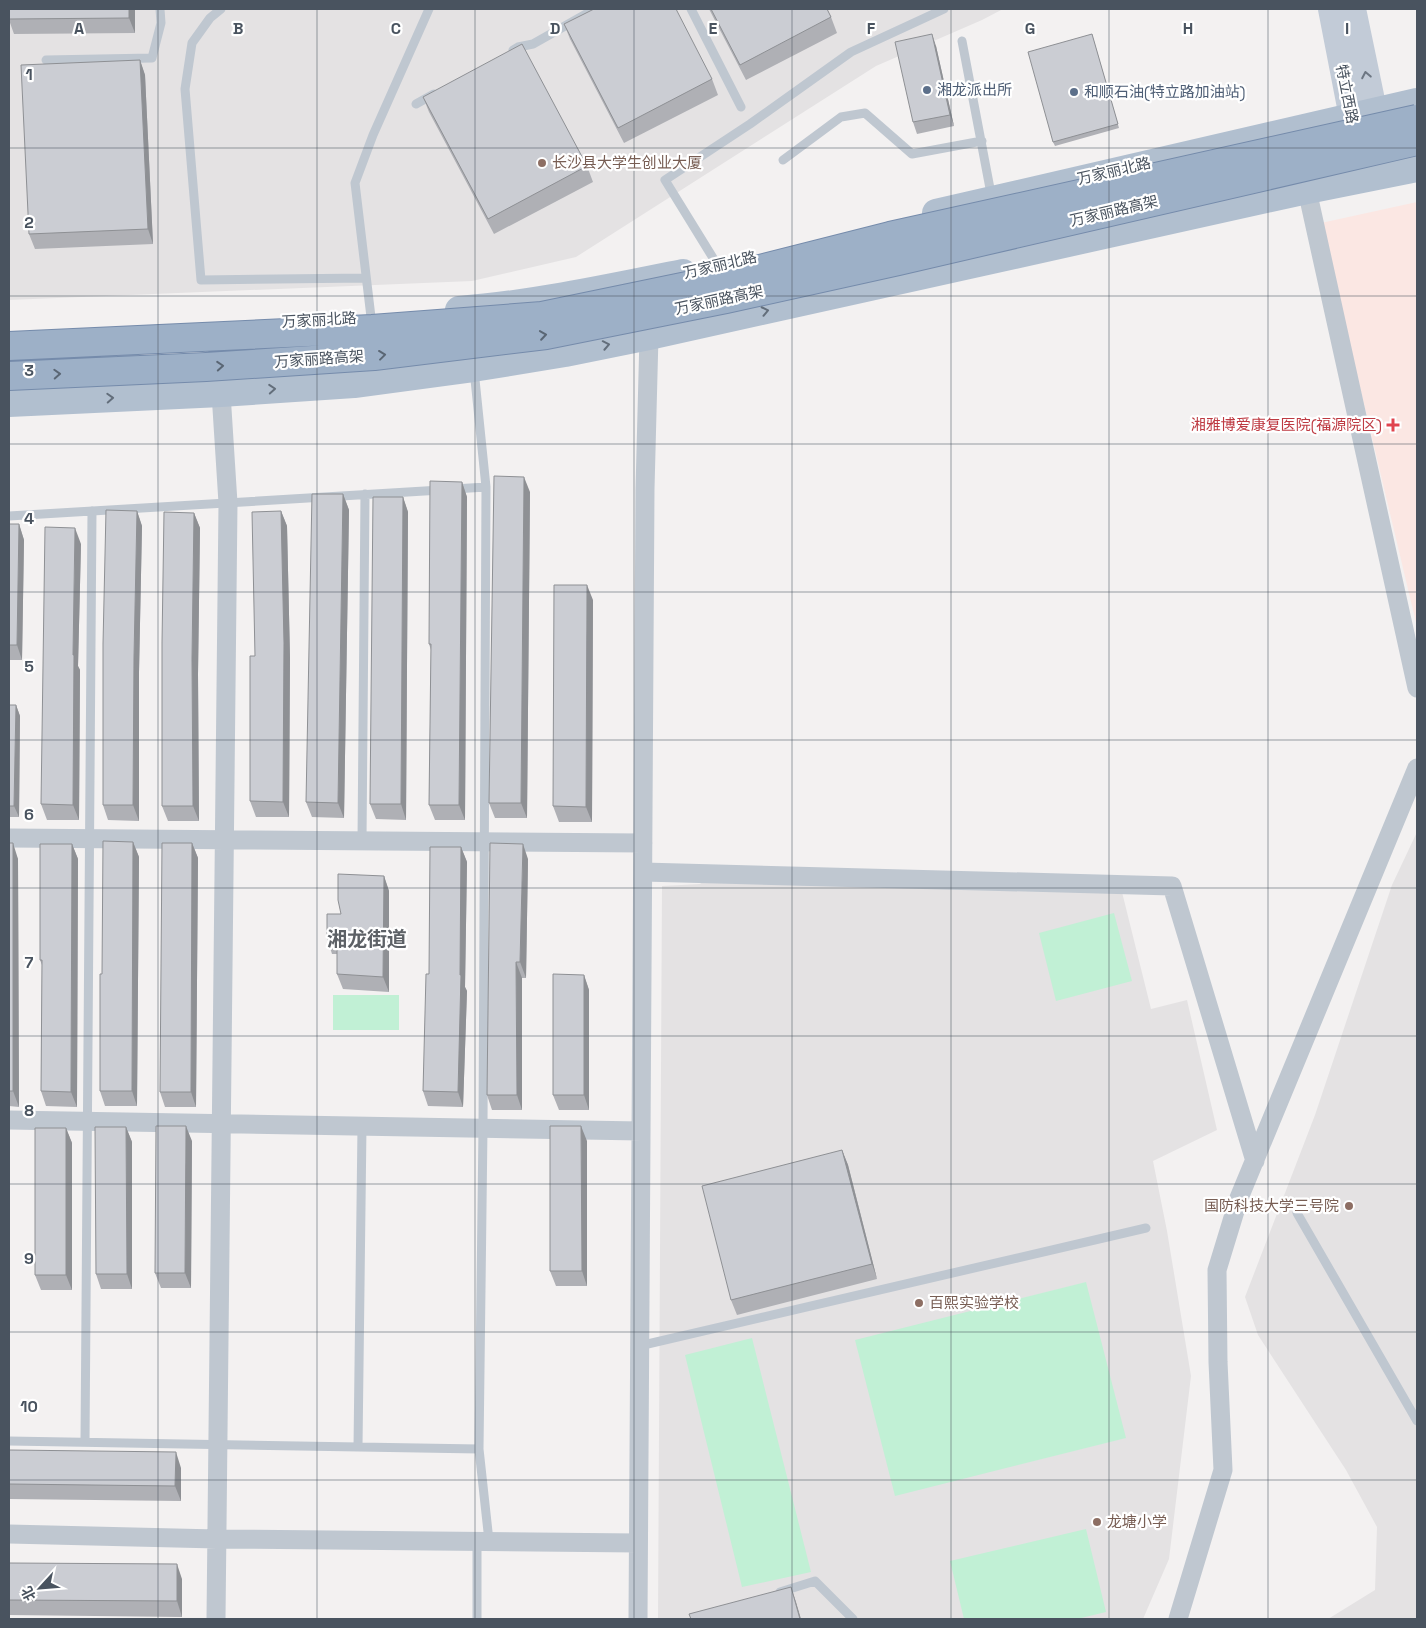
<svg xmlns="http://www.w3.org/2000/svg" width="1426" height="1628" font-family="'Space Grotesk','Noto Sans SC',sans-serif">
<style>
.education{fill:#e4e2e3}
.medical{fill:#fbe7e3}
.green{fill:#c1f0d5}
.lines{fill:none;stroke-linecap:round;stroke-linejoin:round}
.service{stroke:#bfc7d0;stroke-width:9}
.minor{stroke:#bfc7d0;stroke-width:19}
.secondary{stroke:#c2cbd7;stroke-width:26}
.primary{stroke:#b1bfcf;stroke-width:28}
.trunk-bridge-casing{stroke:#758bab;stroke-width:30;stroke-linecap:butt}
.trunk-bridge{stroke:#9db0c7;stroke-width:28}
.wall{fill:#afb0b5}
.shaded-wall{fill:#8e9094}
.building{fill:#cbcdd3;stroke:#8e9094}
.oneway{stroke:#6d7783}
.oneway2{stroke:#636e7b}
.oneway3{stroke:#5a6674}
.grid{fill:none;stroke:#49535f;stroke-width:1;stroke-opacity:0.55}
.service-dot{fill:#5c6f8a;stroke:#fff;stroke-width:2}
.education-dot{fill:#8d6e63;stroke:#fff;stroke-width:2}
.health-dot{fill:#e0444e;stroke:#fff;stroke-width:2}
.labels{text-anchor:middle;stroke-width:4.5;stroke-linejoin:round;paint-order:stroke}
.service-label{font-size:15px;fill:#4e5e75;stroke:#fff;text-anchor:start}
.street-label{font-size:15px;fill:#49535f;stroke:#fff}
.education-label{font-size:15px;fill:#785e54;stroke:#fff;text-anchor:start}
.health-label{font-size:15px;fill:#be3a42;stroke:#fff;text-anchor:end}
.district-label{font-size:20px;font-weight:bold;fill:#5d6166;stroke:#fff}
.grid-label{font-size:16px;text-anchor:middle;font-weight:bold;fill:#49535f;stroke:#fff;stroke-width:4.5;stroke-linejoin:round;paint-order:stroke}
</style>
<rect width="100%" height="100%" fill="#f3f1f1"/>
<path class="education" d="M9 9H1003L982 20 876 66 576 257 472 281 9 300Z
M1417 832V1619H1328L1375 1590 1377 1527 1346 1470 1258 1335 1245 1297 1315 1115 1392 885Z
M717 871 1120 884 1151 1009 1187 1000 1217 1130 1153 1161 1167 1231 1191 1376 1169 1559 1143 1619H658L662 886 700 884Z"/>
<path class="medical" d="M1417 202V627L1321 223Z"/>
<path class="green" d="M1114 913 1132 981 1056 1001 1039 933Z
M333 995H399V1030H333Z
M1086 1282 1126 1438 895 1496 855 1340Z
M752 1338 811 1572 742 1587 685 1355Z
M1086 1529 1106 1612 1077 1619H964L950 1561Z"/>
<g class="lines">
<path class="service" d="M221 9 210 18 192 43 185 89 201 280 366 278
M691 9 741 107
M962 41 992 199
M513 50 518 47 533 44 595 9
M46 60 152 58 161 23 160 9
M416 104 434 94
M783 160 841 117 865 113 912 154 982 141
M718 266 665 180 750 124 851 52 944 9
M371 317 355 183 373 135 429 9
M474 370 486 487 483 1128 479 1449 489 1541
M454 489 486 487
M9 516 441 490
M362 841 365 494
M1297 1213 1417 1421
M639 1346 1146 1228
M9 1441 479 1449
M85 1442 92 511
M358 1447 362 1126
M780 1592 815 1581 853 1619
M477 1619V1541"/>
<path class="minor" d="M1307 190 1417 688
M9 838 643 843
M643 872 1172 886 1255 1161
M9 1120 641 1131
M9 1534 217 1539 638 1543
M216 1619 228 503 221 393
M638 1619 645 489 649 336
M1178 1619 1223 1470 1218 1362 1217 1270 1239 1198 1417 768"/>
<path class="secondary" d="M1331 9 1356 138
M1353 9 1379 134"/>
<path class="primary" d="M936 213 1417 102
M459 310C534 304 609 288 683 273
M9 403 221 393 354 384 473 368 565 353 649 336 1307 190 1417 168"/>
<defs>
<path id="trunk-bridge" d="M9 346 372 329 542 316 721 279 890 236 1417 119
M9 376 206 367 374 356 546 335 726 299 898 261 1417 141"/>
</defs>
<use href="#trunk-bridge" class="trunk-bridge-casing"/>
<use href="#trunk-bridge" class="trunk-bridge"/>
</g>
<path class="wall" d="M9 9H135V33L14 34 9 20Z
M709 9H827L831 17 837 33 746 80Z
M564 24 712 79 718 95 624 143 570 39Z
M1092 34 1119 128 1055 146 1053 142Z
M936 46 954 126 917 134 913 122Z
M140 60 145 75 153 244 35 249 29 234Z
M423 97 587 166 593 182 494 234 429 112Z
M462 482 467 497 465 820H435L429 805 431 650 429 644Z
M530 492 527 818H495L489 803Z
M343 494 349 510 344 818 312 817 306 802Z
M403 497 408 512 406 820 376 819 370 804Z
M137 511 142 526 139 672V821L108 820 103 805Z
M281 511 287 526 290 658 289 817H256L250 801 255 656Z
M194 513 200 528 198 674 199 821H168L162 806Z
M9 524H19L24 540 22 660H9Z
M81 544 78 666 80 670 79 820H47L41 804Z
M593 600 592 822H559L553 806Z
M9 705H16L20 716 19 817H9Z
M133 842 139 857 137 1106H105L100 1091Z
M9 843 18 859 19 1107 9 1106Z
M192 843 198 858 196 1107H165L160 1092Z
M72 844 78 859 77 1107 46 1106 41 1091 42 965 40 960Z
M461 847 467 862 465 987 467 991 463 1107 428 1106 423 1091 429 974Z
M528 859 526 978H522V1110H492L487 1095Z
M384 876 389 891V992L343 989 337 974V954H332L327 938 341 914Z
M584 975 589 990V1110H559L553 1095Z
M126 1127 132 1142V1289H101L96 1274Z
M66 1128 72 1143V1290H41L35 1275Z
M192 1141 191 1288H161L155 1273Z
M587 1141V1286H556L550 1271Z
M842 1150 848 1165 877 1279 737 1315 731 1300Z
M9 1450 181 1468V1501L9 1499Z
M9 1563 182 1579V1617L9 1615Z"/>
<path class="shaded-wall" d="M129 9H135V33L129 18Z
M932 34 936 46 954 126 950 115Z
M140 60 145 75 153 244 148 229Z
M524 477 530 492 527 818 521 803Z
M462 482 467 497 465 820 459 805Z
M343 494 349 510 344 818 338 803Z
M403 497 408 512 406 820 401 804Z
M137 511 142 526 139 672V821L133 805 134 657Z
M281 511 287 526 290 658 289 817 283 802Z
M194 513 200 528 198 674 199 821 193 806 192 659Z
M19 524 24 540 22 660 17 645Z
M75 528 81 544 78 666 80 670 79 820 73 805V655Z
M587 585 593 600 592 822 586 807Z
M16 705 20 716 19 817 14 806Z
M133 842 139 857 137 1106 132 1091Z
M13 843 18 859 19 1107 13 1091Z
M192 843 198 858 196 1107 191 1092Z
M72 844 78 859 77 1107 71 1092Z
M523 844 528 859 526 978 520 962Z
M461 847 467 862 465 987 467 991 463 1107 458 1092Z
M384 876 389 891V992L383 977Z
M516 962 522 978V1110L517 1095Z
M584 975 589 990V1110L584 1095Z
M186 1126 192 1141 191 1288 185 1273Z
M581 1126 587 1141V1286L582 1271Z
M126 1127 132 1142V1289L127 1274Z
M66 1128 72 1143V1290L66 1275Z
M842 1150 848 1165 877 1279 872 1264Z
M176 1452 181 1468V1501L175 1486Z
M177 1564 182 1579V1617L177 1601Z
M791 1587 796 1602 801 1619H800Z"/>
<path class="building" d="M9 9H129V18L9 19Z
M594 9H676L712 79 618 128 564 24Z
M711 9H827L831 17 740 65Z
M932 34 950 115 913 122 895 42Z
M1092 34 1118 124 1053 142 1028 52Z
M522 44 587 166 488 219 423 97Z
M140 60 148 229 29 234 21 65Z
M494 476 524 477 521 803H489Z
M430 481 462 482 459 805H429L431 644H429Z
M312 494H343L338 803 306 802Z
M373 497H403L401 804H370Z
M106 510 137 511 134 657 133 805H103V644Z
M281 511 284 643 283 802 250 801V656H255L252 512Z
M164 512 194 513 192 659 193 806H162V643Z
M9 524H19L17 645H9Z
M45 527 75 528 73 655H74L73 805 41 804Z
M554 585H587L586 807 553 806Z
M9 705H16L14 806H9Z
M103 841 133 842 132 1091H100V974H102Z
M9 843H13V1091H9Z
M162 843H192L191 1092H160Z
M490 843 523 844 520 962H516L517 1095H487Z
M40 844H72L71 1092 41 1091 42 960H40Z
M430 847H461L460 975H461L458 1092 423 1091 426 974H429Z
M338 874 384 876 383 977 337 974V939L327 938V914H341L338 900Z
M553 974 584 975V1095H553Z
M156 1126H186L185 1273H155Z
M550 1126H581L582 1271H550Z
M95 1127H126L127 1274H96Z
M35 1128H66V1275H35Z
M842 1150 872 1264 731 1300 702 1186Z
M9 1450 176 1452 175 1486 9 1484Z
M9 1563 177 1564V1601L9 1600Z
M791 1587 800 1619H691L689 1614Z"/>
<defs><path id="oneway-chevron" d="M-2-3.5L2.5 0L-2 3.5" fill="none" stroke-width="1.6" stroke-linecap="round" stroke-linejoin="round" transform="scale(1.25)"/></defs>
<use class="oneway" href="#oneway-chevron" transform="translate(1366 75) rotate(-101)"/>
<g class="oneway2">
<use href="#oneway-chevron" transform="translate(765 311) rotate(-12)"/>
<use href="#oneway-chevron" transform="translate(606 345) rotate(-11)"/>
<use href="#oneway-chevron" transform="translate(272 389) rotate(-4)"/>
<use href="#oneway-chevron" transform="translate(110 398) rotate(-3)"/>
</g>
<g class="oneway3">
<use href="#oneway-chevron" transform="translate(543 335) rotate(-8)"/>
<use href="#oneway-chevron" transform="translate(382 355) rotate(-7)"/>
<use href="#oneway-chevron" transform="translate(220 366) rotate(-4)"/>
<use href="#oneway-chevron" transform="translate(57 374) rotate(-3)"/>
</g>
<path class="grid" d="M158 9V1619M317 9V1619M475 9V1619M634 9V1619M792 9V1619M951 9V1619M1109 9V1619M1268 9V1619M9 148H1417M9 296H1417M9 444H1417M9 592H1417M9 740H1417M9 888H1417M9 1036H1417M9 1184H1417M9 1332H1417M9 1480H1417"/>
<g class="service-dot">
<circle cx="927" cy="90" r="5"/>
<circle cx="1074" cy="92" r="5"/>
</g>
<g class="education-dot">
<circle cx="542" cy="163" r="5"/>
<circle cx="1349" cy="1206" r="5"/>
<circle cx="919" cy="1303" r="5"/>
<circle cx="1097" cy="1522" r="5"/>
</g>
<path class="health-dot" d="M1390.5 417.5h5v5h5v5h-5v5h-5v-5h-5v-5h5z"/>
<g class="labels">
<g class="service-label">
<text x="937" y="95">湘龙派出所</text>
<text x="1084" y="97">和顺石油(特立路加油站)</text>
</g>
<g class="street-label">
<text transform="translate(1347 94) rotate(79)" y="5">特立西路</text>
<text transform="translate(1114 171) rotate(-13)" y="5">万家丽北路</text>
<text transform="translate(1114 211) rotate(-13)" y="5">万家丽路高架</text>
<text transform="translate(720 265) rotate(-13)" y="5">万家丽北路</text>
<text transform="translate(719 300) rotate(-12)" y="5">万家丽路高架</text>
<text transform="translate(319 320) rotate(-3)" y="5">万家丽北路</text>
<text transform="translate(319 359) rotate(-4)" y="5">万家丽路高架</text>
</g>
<g class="education-label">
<text x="552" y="168">长沙县大学生创业大厦</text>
<text x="1339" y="1211" text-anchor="end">国防科技大学三号院</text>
<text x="929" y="1308">百熙实验学校</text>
<text x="1107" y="1527">龙塘小学</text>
</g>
<g class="health-label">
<text x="1382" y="430">湘雅博爱康复医院(福源院区)</text>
</g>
<g class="district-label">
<text x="367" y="946">湘龙街道</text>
</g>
</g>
<g class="grid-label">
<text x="79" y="34">A</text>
<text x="238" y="34">B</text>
<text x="396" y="34">C</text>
<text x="555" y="34">D</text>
<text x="713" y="34">E</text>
<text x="871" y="34">F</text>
<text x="1030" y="34">G</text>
<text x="1188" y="34">H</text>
<text x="1347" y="34">I</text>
<text x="29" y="80">1</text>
<text x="29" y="228">2</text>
<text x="29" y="376">3</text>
<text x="29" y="524">4</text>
<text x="29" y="672">5</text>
<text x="29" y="820">6</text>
<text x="29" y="968">7</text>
<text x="29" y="1116">8</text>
<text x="29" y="1264">9</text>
<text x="29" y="1412">10</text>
</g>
<rect width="1426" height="1628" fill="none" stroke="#49535f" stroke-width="20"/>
<g transform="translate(40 1588) rotate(244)" stroke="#ffffff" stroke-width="4" paint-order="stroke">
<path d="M0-4L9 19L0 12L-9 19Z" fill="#49535f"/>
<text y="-8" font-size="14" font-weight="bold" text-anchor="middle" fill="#49535f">北</text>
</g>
</svg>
